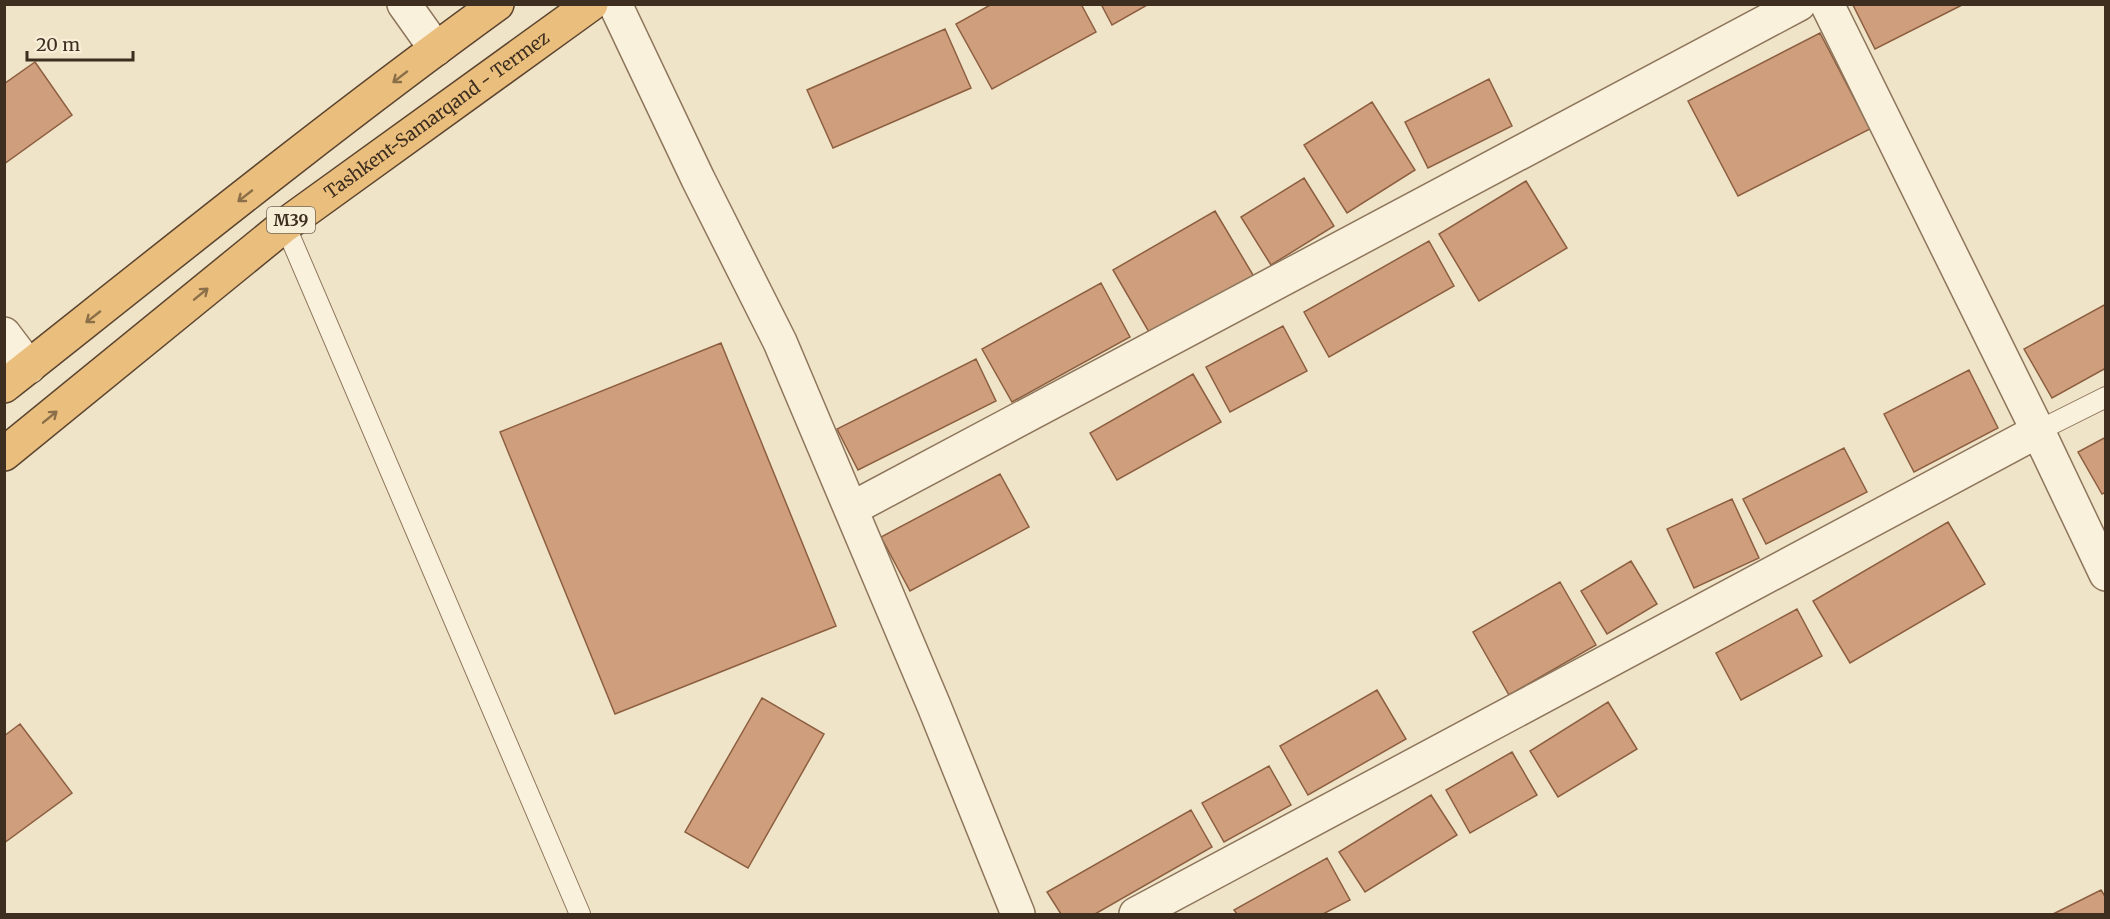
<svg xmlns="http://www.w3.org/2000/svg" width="2110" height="919" font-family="Merriweather,serif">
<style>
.building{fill:#cf9f7d;stroke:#8d5f41;stroke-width:1.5}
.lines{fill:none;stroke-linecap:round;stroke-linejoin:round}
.service-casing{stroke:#8d765c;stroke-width:22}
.minor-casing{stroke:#8d765c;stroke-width:36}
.trunk-casing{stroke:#5b4430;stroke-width:36}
.service{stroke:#faf1dc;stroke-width:20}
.minor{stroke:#faf1dc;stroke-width:33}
.trunk{stroke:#eabe7c;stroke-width:33}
.oneway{stroke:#8b6f49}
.labels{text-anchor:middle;stroke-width:4.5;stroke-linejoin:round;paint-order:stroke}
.shield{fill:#f7eed8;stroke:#756857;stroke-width:1.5}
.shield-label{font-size:16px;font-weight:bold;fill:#3d2e20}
.street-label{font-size:18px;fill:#3d2e20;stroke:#f7eed8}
</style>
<rect width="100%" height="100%" fill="#f0e4c8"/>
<path class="building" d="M992 4H1081L1096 32 992 89 956 24Z
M1101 4H1149L1112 25Z
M1855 4H1964L1875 49 1853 5Z
M945 29 971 88 833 148 807 90Z
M1820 33 1870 129 1738 196 1688 101Z
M35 62 72 115 4 164V84Z
M1489 79 1512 126 1428 168 1405 122Z
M1372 102 1415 170 1347 213 1304 145Z
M1304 178 1334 226 1271 265 1241 217Z
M1526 181 1567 248 1479 301 1439 234Z
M1215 211 1256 280 1153 339 1113 270Z
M1429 241 1454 286 1329 357 1304 312Z
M1101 283 1130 337 1012 402 982 349Z
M2106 304V368L2052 398 2024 349Z
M1283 326 1307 371 1230 412 1206 367Z
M721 343 836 626 615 714 500 432Z
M976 359 996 401 858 470 837 429Z
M1969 370 1998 428 1914 472 1884 414Z
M1193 374 1221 422 1117 480 1090 433Z
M2106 437V492L2102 494 2078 452Z
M1844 448 1867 492 1766 544 1743 499Z
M1000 474 1029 527 910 591 881 537Z
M1732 499 1759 558 1694 588 1667 529Z
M1948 522 1985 584 1850 663 1813 601Z
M1631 561 1657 604 1607 634 1581 591Z
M1560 582 1596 645 1509 695 1473 632Z
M1797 609 1822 656 1741 700 1716 653Z
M1377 690 1406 739 1308 795 1280 746Z
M762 698 824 734 748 868 685 832Z
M1608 702 1637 749 1558 797 1530 751Z
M20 724 72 793 4 843V736Z
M1512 752 1537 795 1470 833 1446 790Z
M1269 766 1291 805 1224 842 1202 803Z
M1431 795 1457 835 1365 892 1339 852Z
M1191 810 1212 847 1095 914H1061L1047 892Z
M1327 858 1350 900 1323 914H1237L1234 910Z
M2101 890 2106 898V914H2053Z"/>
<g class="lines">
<defs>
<path id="service" d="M285 225 580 914
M2038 431 2106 397"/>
<path id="minor" d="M404 4 436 49
M615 4 698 179 780 342 934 706 1018 914
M1827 4 2038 431 2106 574
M4 334 29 367
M851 509 1799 4
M1136 914 2038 431"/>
<g id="trunk">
<path d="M4 386C167 257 329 126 497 4"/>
<path id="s1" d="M4 454 285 225 591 4"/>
</g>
</defs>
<use href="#service" class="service-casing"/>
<use href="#minor" class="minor-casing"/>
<use href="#trunk" class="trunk-casing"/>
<use href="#service" class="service"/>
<use href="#minor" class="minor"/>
<use href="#trunk" class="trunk"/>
</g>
<defs><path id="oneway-shaft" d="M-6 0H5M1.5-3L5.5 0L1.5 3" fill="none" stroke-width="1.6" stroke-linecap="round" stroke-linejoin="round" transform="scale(1.5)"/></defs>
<g class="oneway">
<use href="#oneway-shaft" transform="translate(400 77) rotate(142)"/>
<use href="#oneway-shaft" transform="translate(245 196) rotate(142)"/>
<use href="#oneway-shaft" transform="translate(201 294) rotate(-39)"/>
<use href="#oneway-shaft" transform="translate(93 317) rotate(142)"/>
<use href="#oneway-shaft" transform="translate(50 417) rotate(-39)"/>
</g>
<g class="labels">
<rect class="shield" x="267" y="207" width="48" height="26" rx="4.5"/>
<g class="shield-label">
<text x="291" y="226">M39</text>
</g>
<g class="street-label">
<text dy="6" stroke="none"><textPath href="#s1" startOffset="550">Tashkent-Samarqand - Termez</textPath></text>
</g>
</g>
<rect width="2110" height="919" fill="none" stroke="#3d2e20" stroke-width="12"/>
<path d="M27 51v9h106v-9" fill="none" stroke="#3d2e20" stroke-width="3"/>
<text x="36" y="51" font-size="18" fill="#3d2e20" stroke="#f7eed8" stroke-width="4.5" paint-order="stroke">20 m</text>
</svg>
